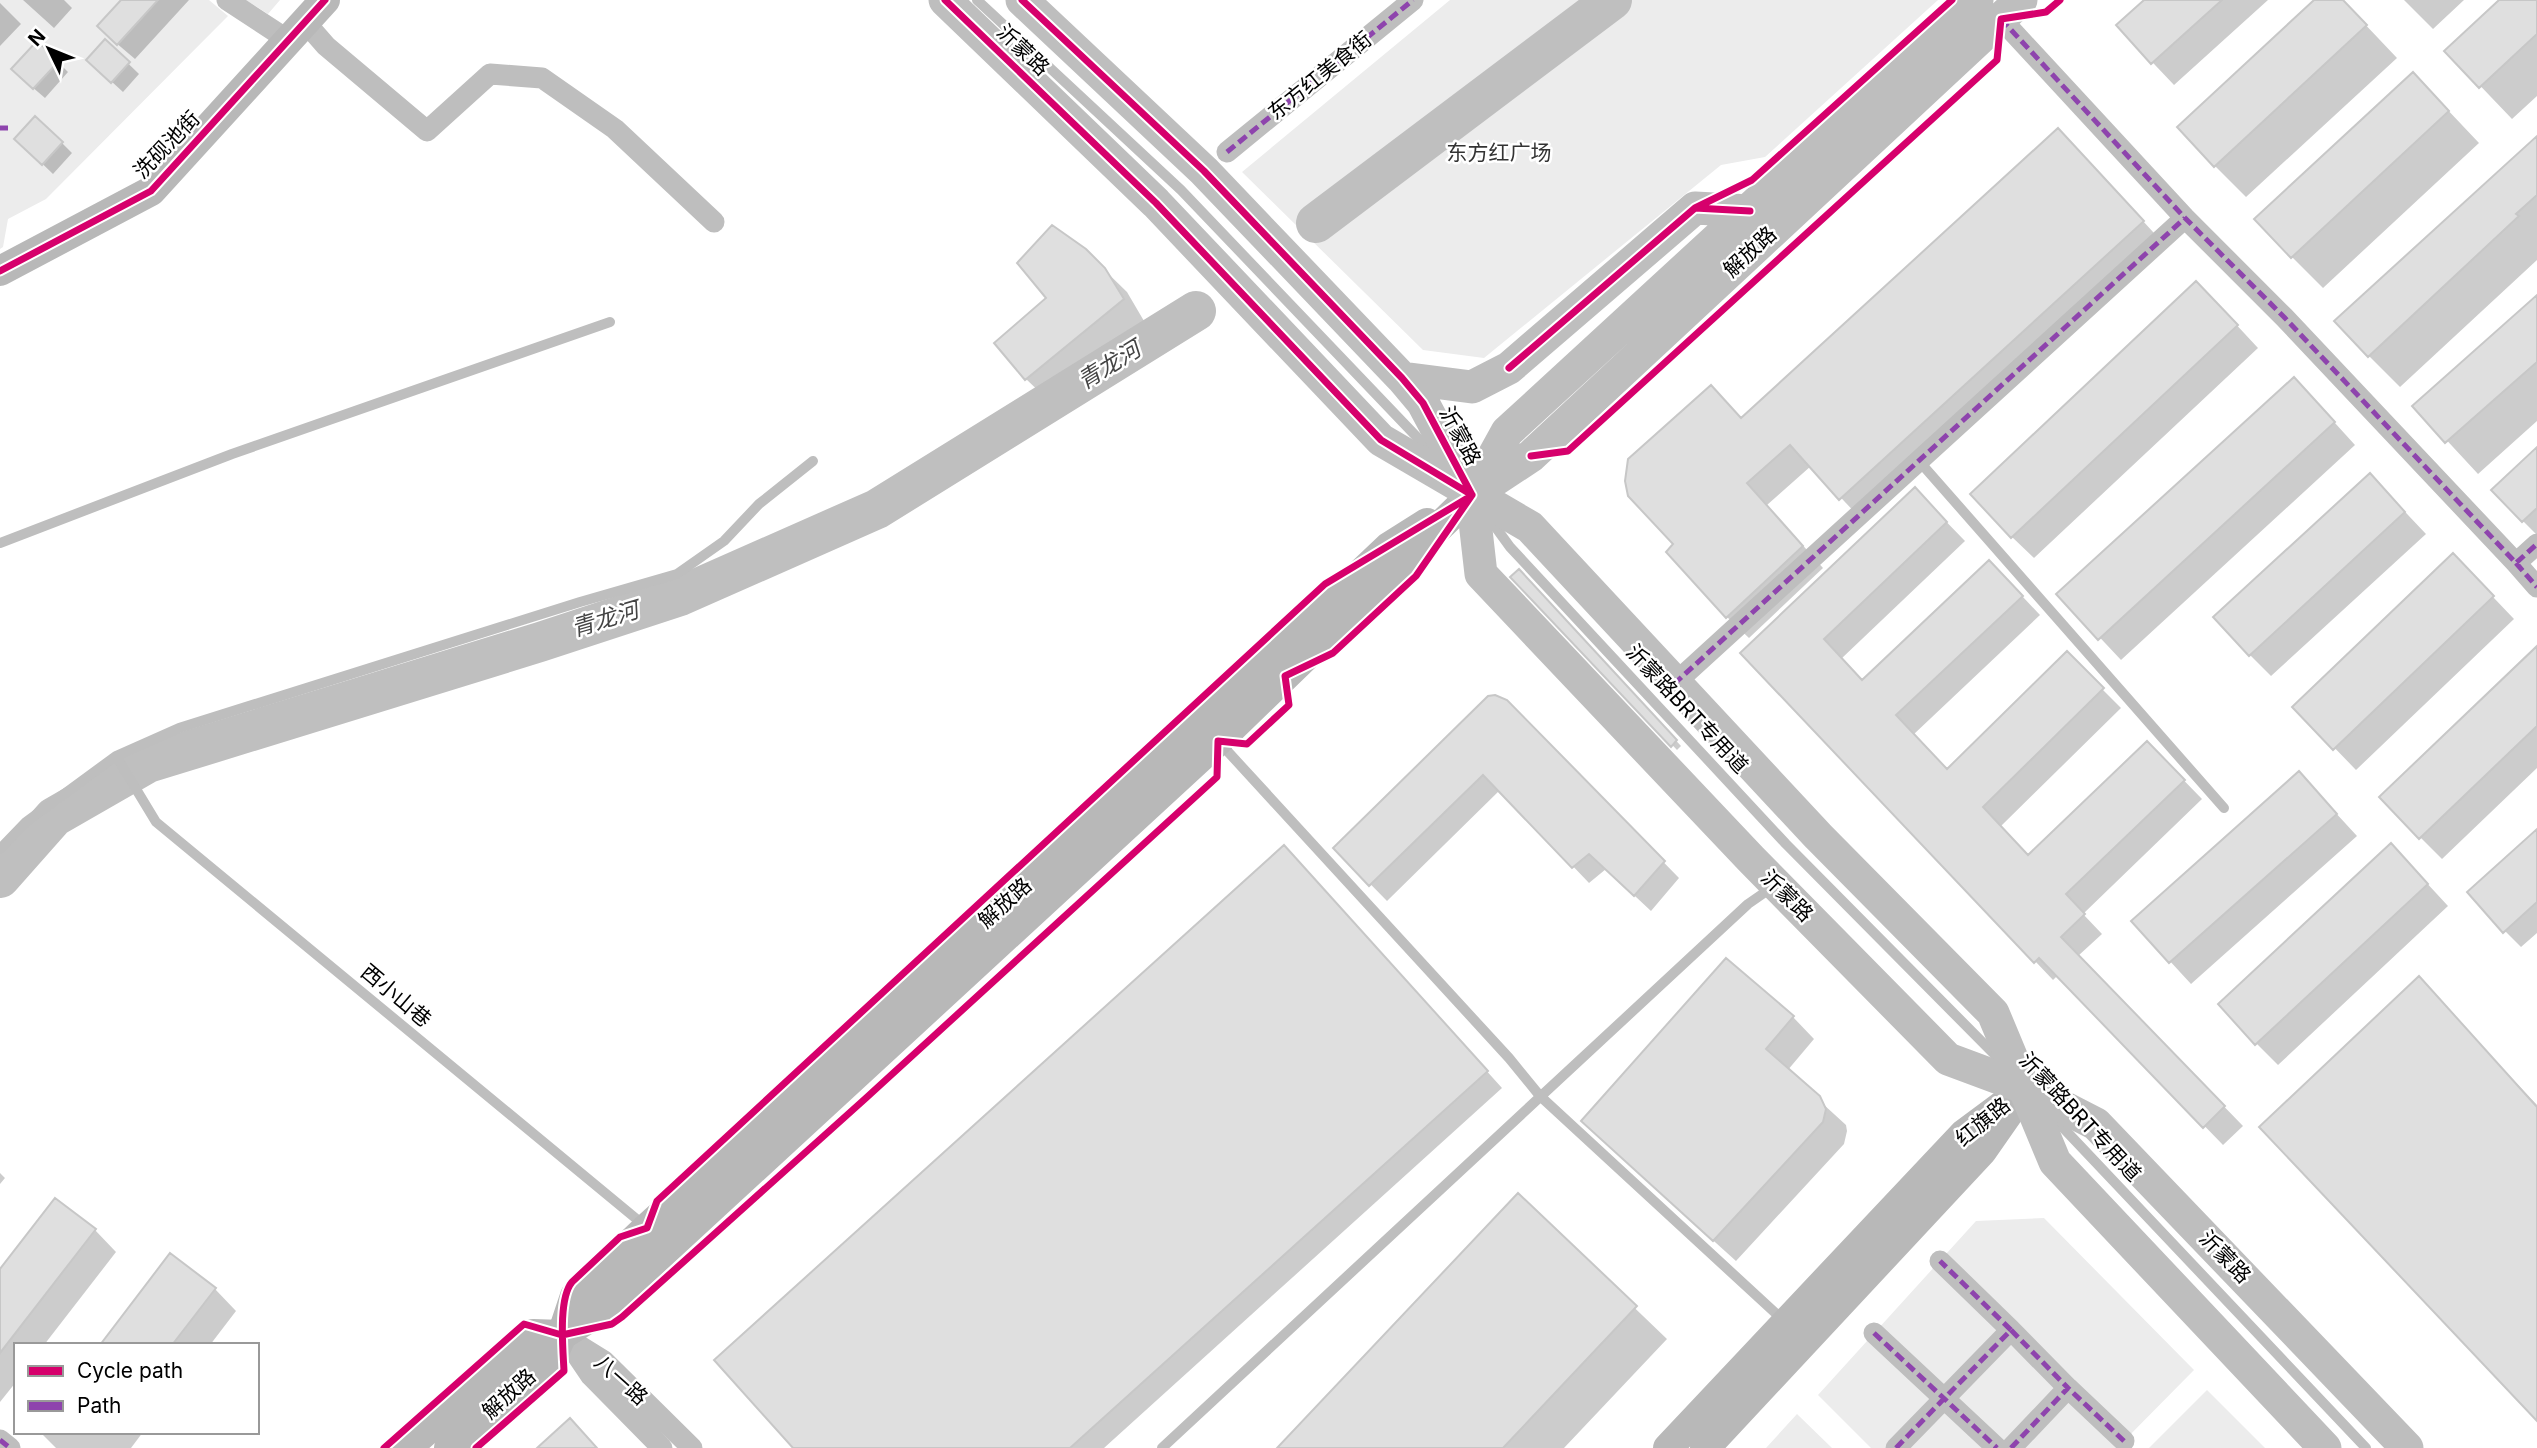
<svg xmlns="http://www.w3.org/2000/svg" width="2537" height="1448" font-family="Inter,'Noto Sans SC',sans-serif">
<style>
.green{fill:#ececec}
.shadow{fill:#0003}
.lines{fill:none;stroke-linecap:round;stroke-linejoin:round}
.river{stroke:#bfbfbf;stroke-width:40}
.building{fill:#dfdfdf;stroke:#c7c7c7;stroke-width:2}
.lane{stroke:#bebebe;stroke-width:10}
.street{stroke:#bebebe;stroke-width:21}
.secondary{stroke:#b8b8b8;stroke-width:30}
.primary{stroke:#bebebe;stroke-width:33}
.quiet{stroke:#8e44ad;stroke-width:5;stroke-dasharray:10 5;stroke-linecap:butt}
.cycleway-casing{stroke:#fff;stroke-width:11}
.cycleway{stroke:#d6006c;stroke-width:7}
.labels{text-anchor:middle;stroke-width:5;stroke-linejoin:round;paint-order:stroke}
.street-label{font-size:21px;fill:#000;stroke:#fff}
.park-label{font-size:21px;fill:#333;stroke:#fff}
.water-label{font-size:23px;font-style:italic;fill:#444;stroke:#fff}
</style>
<rect width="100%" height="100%" fill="#fff"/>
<path class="green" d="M0 0H209L228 16 46 199 8 219 3 247 0 249Z
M246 0H280L268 14Z
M1450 0H1938L1765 157 1721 165 1484 358 1423 350 1242 172Z
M2044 1218 2194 1370 2117 1448H1871L1818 1395 1976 1221Z
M2207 1390 2265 1448H2149Z
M1797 1414 1832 1448H1766Z"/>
<path class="shadow" d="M23 0H64L72 8 54 28Z
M123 0H189L135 59 115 42Z
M2147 0H2268L2174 85 2118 26Z
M2316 0H2342L2397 58 2246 197 2215 166Z
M2404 0H2464L2433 29Z
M2501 0H2537V96L2512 119 2447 51Z
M0 3 21 24 0 46Z
M106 42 139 74 123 92 99 70Z
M58 62 68 72 45 98 24 80Z
M2444 106 2479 143 2323 288 2292 257Z
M2537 138V260L2400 387 2369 356Z
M62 143 72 153 53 174 27 149Z
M2079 151 2164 244 1862 520 1811 466 1767 505 1823 568 1749 638 1727 617 1676 544 1742 419Z
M1085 251 1127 292 1144 321 1048 400 1026 379 1049 298Z
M2537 297V421L2478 474 2415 406Z
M2218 305 2258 348 2034 558 2012 537Z
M2315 401 2355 445 2121 660 2059 594Z
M2537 449V535L2523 521Z
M2391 497 2426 534 2271 676 2250 655Z
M1933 508 1965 541 1841 659 1863 682 2008 581 2040 615 1913 735 1947 771 2067 654 2121 708 2000 827 2029 857 2165 761 2202 799 2083 914 2102 934 2078 956 2243 1126 2223 1145 2058 975 2053 980 2035 961 1742 653Z
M1519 571 1681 746 1677 750 1513 577Z
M2474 577 2514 619 2356 770 2295 707Z
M2537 649V768L2442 859 2420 837Z
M1506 701 1679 878 1651 911 1606 869 1589 883 1500 790 1387 901 1335 848Z
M2299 773 2357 836 2191 984 2133 921Z
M2537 831V933L2521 947 2505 931Z
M1300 864 1502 1088 1104 1448H795Z
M2412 867 2448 906 2278 1065 2256 1043Z
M1726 961 1793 1017 1814 1039 1787 1071 1846 1125 1847 1131 1844 1144 1736 1261 1605 1143Z
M2418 979 2537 1105V1419Z
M0 1173 5 1178 0 1184Z
M1518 1196 1667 1339 1564 1448H1279Z
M56 1200 95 1230 116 1252 44 1345H16V1382L0 1402V1272Z
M215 1289 236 1311 210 1345H102Z
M40 1432H143L131 1448H56Z"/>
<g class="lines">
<path class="river" d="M1316 223 1612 0
M0 878 54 817 148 763 540 642 680 596 877 509 1196 311"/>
</g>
<path class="building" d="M121 0H158L117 45 97 26Z
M2144 0H2222L2151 64 2116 25Z
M2314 0H2343L2367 25 2214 167 2177 127Z
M2499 0H2537V34L2479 88 2444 51Z
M105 39 130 62 111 83 86 60Z
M37 41 59 61 33 89 11 69Z
M2413 72 2449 111 2291 258 2254 219Z
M35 116 63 142 42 165 14 139Z
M2058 128 2144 221 1839 500 1790 445 1747 483 1803 546 1726 618 1666 552 1673 544 1628 496 1625 481 1628 459 1711 385 1741 418Z
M2537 136V195L2516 214 2519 216 2368 357 2334 321Z
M1052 225 1086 249 1105 268 1124 299 1025 380 994 343 1046 298 1017 263Z
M2196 281 2238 325 2011 538 1970 494Z
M2537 295V362L2445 443 2412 406Z
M2294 377 2335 422 2098 640 2056 594Z
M2537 447V508L2522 522 2491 490Z
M2370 473 2405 512 2249 656 2213 617Z
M1915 487 1947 522 1824 639 1862 680 1989 560 2023 596 1896 715 1947 769 2067 651 2104 688 1983 807 2028 855 2147 741 2185 780 2066 894 2085 914 2061 937 2225 1106 2203 1128 2039 958 2034 963 1740 653Z
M2453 553 2494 596 2333 750 2292 707Z
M1519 569 1677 740 1671 747 1510 577Z
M2537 646V726L2419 839 2379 797Z
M1495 695 1507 700 1665 861 1634 896 1589 854 1572 868 1483 775 1369 886 1333 848 1488 696Z
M2299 771 2337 814 2169 963 2131 921Z
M2537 829V902L2503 933 2467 892Z
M2391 843 2428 884 2255 1045 2218 1004Z
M1284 845 1488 1071 1070 1448H793L714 1360Z
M1726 958 1794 1016 1766 1049 1820 1096 1826 1109 1823 1122 1713 1241 1581 1121Z
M2419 976 2537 1107V1421L2259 1127Z
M1518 1193 1637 1306 1503 1448H1277Z
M55 1198 96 1229 0 1353V1269Z
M170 1253 216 1288 172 1345H100Z
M570 1418 597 1448H537Z"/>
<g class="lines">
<path class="lane" d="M977 0 1181 190 1436 457
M1919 461 2224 808
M1486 514 1510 547 1786 844 2000 1060
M0 543 232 454 610 322
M1219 742 1509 1058 1540 1096 1784 1321
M116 756 179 728 580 602 677 574 724 541 759 504 813 461
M0 849 26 822 116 756 156 822 645 1226
M2051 1115 2366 1448
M1162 1448 1748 904 1774 886"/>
<path class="street" d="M227 0 288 40
M2001 19 2185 218 2284 317 2516 563 2537 544
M305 22 326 46 427 131 490 74 542 78 615 129 714 222
M1227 152 1413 0
M2516 563 2537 587
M1674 684 2185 218
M2011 1330 2068 1388
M1874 1333 1997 1448
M562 1335 604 1361 692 1448
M568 1342 591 1376 662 1448
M0 1440 10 1448
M1896 1448 2011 1330 1940 1261
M2011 1448 2068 1388 2124 1441"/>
<path class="secondary" d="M0 271 151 191 325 0
M407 1448 533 1334 562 1335 597 1313 1218 741 1472 495
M449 1448 552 1357 562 1335 575 1296 647 1228 1200 726 1389 547 1427 523
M1668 1448 1964 1134 2026 1088
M1705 1448 1982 1151 2012 1108"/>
<path class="primary" d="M945 0 1156 203 1381 440 1530 527 1818 836 1993 1013 2055 1162 2325 1448
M1022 0 1204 171 1402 378 1423 403 1472 495 1481 574 1751 859 1948 1059 2026 1088 2096 1124 2407 1448
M1402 378 1472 387 1509 368 1695 208 1750 211
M1475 490 1507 432 1977 0
M1472 495 1531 456 2021 0"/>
<path class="quiet" d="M2001 19 2185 218 2284 317 2516 563 2537 544
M0 128H8
M1227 152 1413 0
M2516 563 2537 587
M1674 684 2185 218
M2011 1330 2068 1388
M1874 1333 1997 1448
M0 1440 10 1448
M1896 1448 2011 1330 1940 1261
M2011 1448 2068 1388 2124 1441"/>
<defs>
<path id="cycleway" d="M945 0 1156 203 1381 440 1472 495
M1022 0 1204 171 1402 378 1423 403 1472 495
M1695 208 1752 180 1952 0
M0 271 151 191 325 0
M1509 368 1695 208 1750 211
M1531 456 1568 451 1997 60 2001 19 2046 12 2060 0
M384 1448 524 1324 562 1335 612 1324 622 1317 866 1098 1217 777 1218 741 1247 744 1289 705 1285 676 1333 653 1416 576 1472 495
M476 1448 564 1371C563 1349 558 1299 572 1282L620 1237 647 1228 657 1201 1325 584 1466 499"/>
</defs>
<use href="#cycleway" class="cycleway-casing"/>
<use href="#cycleway" class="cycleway"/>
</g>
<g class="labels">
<g class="street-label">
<text transform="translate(1023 50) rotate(44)" y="7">沂蒙路</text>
<text transform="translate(1320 76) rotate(-39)" y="7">东方红美食街</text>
<text transform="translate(167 145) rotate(-46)" y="7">洗砚池街</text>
<text transform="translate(1750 252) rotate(-43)" y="7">解放路</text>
<text transform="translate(1460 436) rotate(62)" y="7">沂蒙路</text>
<text transform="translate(1687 709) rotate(47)" y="7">沂蒙路BRT专用道</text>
<text transform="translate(1787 896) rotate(45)" y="7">沂蒙路</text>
<text transform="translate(1005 903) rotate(-42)" y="7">解放路</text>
<text transform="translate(396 996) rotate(40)" y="7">西小山巷</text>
<text transform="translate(2080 1117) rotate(47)" y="7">沂蒙路BRT专用道</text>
<text transform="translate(1983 1122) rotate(-39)" y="7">红旗路</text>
<text transform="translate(2225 1257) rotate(46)" y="7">沂蒙路</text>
<text transform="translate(621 1380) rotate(42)" y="7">八一路</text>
<text transform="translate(509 1394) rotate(-42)" y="7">解放路</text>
</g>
<g class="park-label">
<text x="1499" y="160">东方红广场</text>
</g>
<g class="water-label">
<text transform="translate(1109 365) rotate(-32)" y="8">青龙河</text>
<text transform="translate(605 619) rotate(-17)" y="8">青龙河</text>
</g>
</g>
<rect x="14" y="1343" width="245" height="91" fill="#ffffff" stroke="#999999" stroke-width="2"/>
<rect x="28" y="1366" width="35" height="10" fill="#d6006c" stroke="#999999" stroke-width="2"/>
<text x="77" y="1378" font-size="21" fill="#000000">Cycle path</text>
<rect x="28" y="1401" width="35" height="10" fill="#8e44ad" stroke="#999999" stroke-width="2"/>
<text x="77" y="1413" font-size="21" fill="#000000">Path</text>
<g transform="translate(49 49) rotate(313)" stroke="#ffffff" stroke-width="5" paint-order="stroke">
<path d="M0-5L12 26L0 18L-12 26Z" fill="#000000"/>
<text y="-10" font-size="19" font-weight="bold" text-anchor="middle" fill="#000000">N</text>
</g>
</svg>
